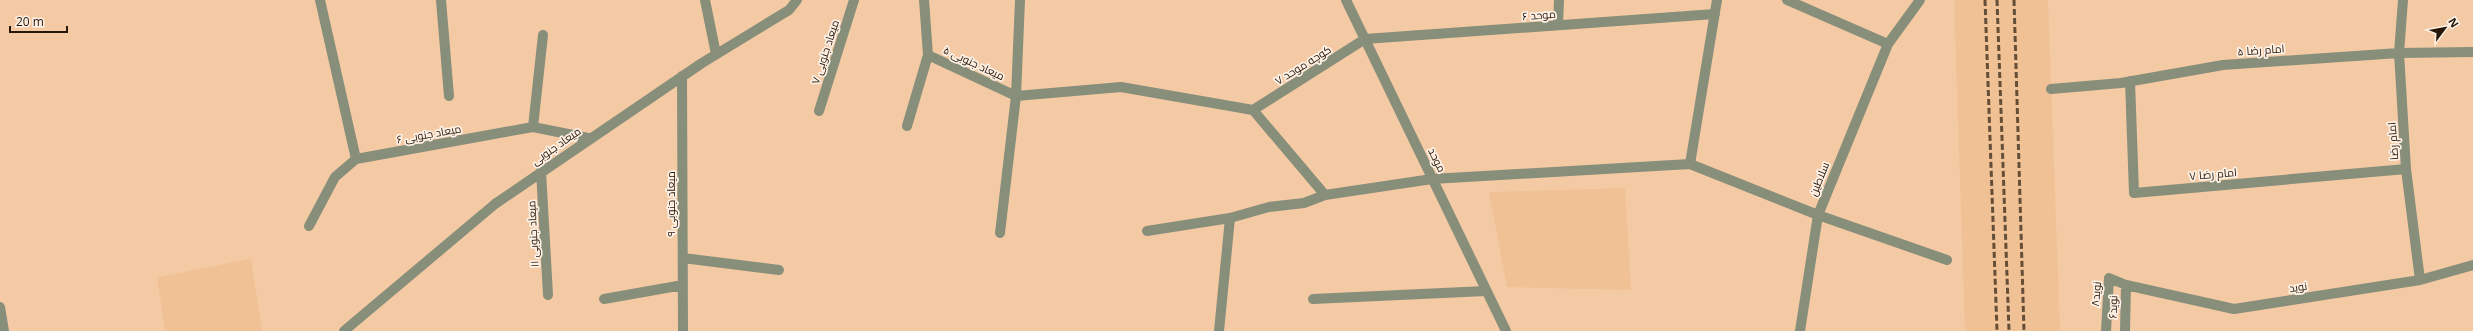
<svg xmlns="http://www.w3.org/2000/svg" width="2473" height="331" font-family="'Open Sans',Cairo,sans-serif">
<style>
.built{fill:#f0c195}
.lines{fill:none;stroke-linecap:round;stroke-linejoin:round}
.minor{stroke:#878e7a;stroke-width:10}
.tertiary{stroke:#878e7a;stroke-width:10}
.rail{stroke:#654e38;stroke-width:3;stroke-dasharray:6 3;stroke-linecap:butt}
.labels{text-anchor:middle;stroke-width:3.5;stroke-linejoin:round;paint-order:stroke}
.street-label{font-size:11px;fill:#261708;stroke:#fef1e6}
</style>
<rect width="100%" height="100%" fill="#f4caa4"/>
<path class="built" d="M1954 0H2048L2060 331H1965Z
M1625 188 1631 290 1507 287 1489 192Z
M251 259 262 331H165L157 277Z"/>
<g class="lines">
<path class="minor" d="M320 0 356 159
M441 0 449 96
M705 0 716 54
M924 0 928 55 1016 96 1121 87 1253 110 1325 195 1432 179 1690 164 1717 0
M1787 0 1888 44
M2403 0 2399 53 2406 169 2420 280
M1558 25 1559 0
M682 76 683 331
M2130 81 2134 193 2406 169
M2051 89 2121 83 2223 65 2399 53 2473 52
M1253 110 1365 39 1715 14
M819 111 854 0
M907 126 928 55
M533 127 543 35
M1690 164 1818 215 1947 260
M541 171 548 295
M309 226 335 177 356 159 533 127 588 138
M1147 231 1230 218 1269 207 1304 203 1325 195
M1000 233 1016 96 1020 0
M683 258 779 270
M604 299 683 285
M1313 299 1486 291
M0 307 4 331
M344 331 495 204 702 63 789 10 797 0
M1219 331 1230 218
M1800 331 1818 215 1888 44 1920 0
M2106 331 2109 278 2126 285 2234 309 2420 280 2473 265
M2125 331 2126 285"/>
<path class="tertiary" d="M1346 0 1506 331"/>
<path class="rail" d="M1985 0 1997 331
M1997 0 2009 331
M2014 0 2024 331"/>
</g>
<g class="labels">
<g class="street-label">
<text transform="translate(1539 15) rotate(-4)" y="4">موحد ۶</text>
<text transform="translate(2261 50) rotate(-4)" y="4">امام رضا ۵</text>
<text transform="translate(825 52) rotate(-72)" y="4">میعاد جنوبی ۷</text>
<text transform="translate(974 63) rotate(25)" y="4">میعاد جنوبی ۵</text>
<text transform="translate(1303 65) rotate(-32)" y="4">کوچه موحد ۷</text>
<text transform="translate(429 134) rotate(-10)" y="4">میعاد جنوبی ۶</text>
<text transform="translate(2393 141) rotate(-94)" y="4">امام رضا</text>
<text transform="translate(556 146) rotate(-35)" y="4">میعاد جنوبی</text>
<text transform="translate(1437 160) rotate(64)" y="4">موحد</text>
<text transform="translate(2213 174) rotate(-5)" y="4">امام رضا ۷</text>
<text transform="translate(1819 179) rotate(-68)" y="4">سلاطین</text>
<text transform="translate(671 204) rotate(-90)" y="4">میعاد جنوبی ۹</text>
<text transform="translate(533 234) rotate(-93)" y="4">میعاد جنوبی ۱۱</text>
<text transform="translate(2298 287) rotate(-9)" y="4">نوید</text>
<text transform="translate(2096 294) rotate(-86)" y="4">نوید۸</text>
<text transform="translate(2113 307) rotate(-88)" y="4">نوید۶</text>
</g>
</g>
<g transform="translate(2445 28) rotate(58)" stroke="#fef1e6" stroke-width="3" paint-order="stroke">
<path d="M0-3L7 15L0 10L-7 15Z" fill="#261708"/>
<text y="-6" font-size="11" font-weight="bold" text-anchor="middle" fill="#261708">N</text>
</g>
<path d="M10 26v6h57v-6" fill="none" stroke="#261708" stroke-width="2"/>
<text x="16" y="26" font-size="12" fill="#261708" stroke="#fef1e6" stroke-width="3" paint-order="stroke">20 m</text>
</svg>
